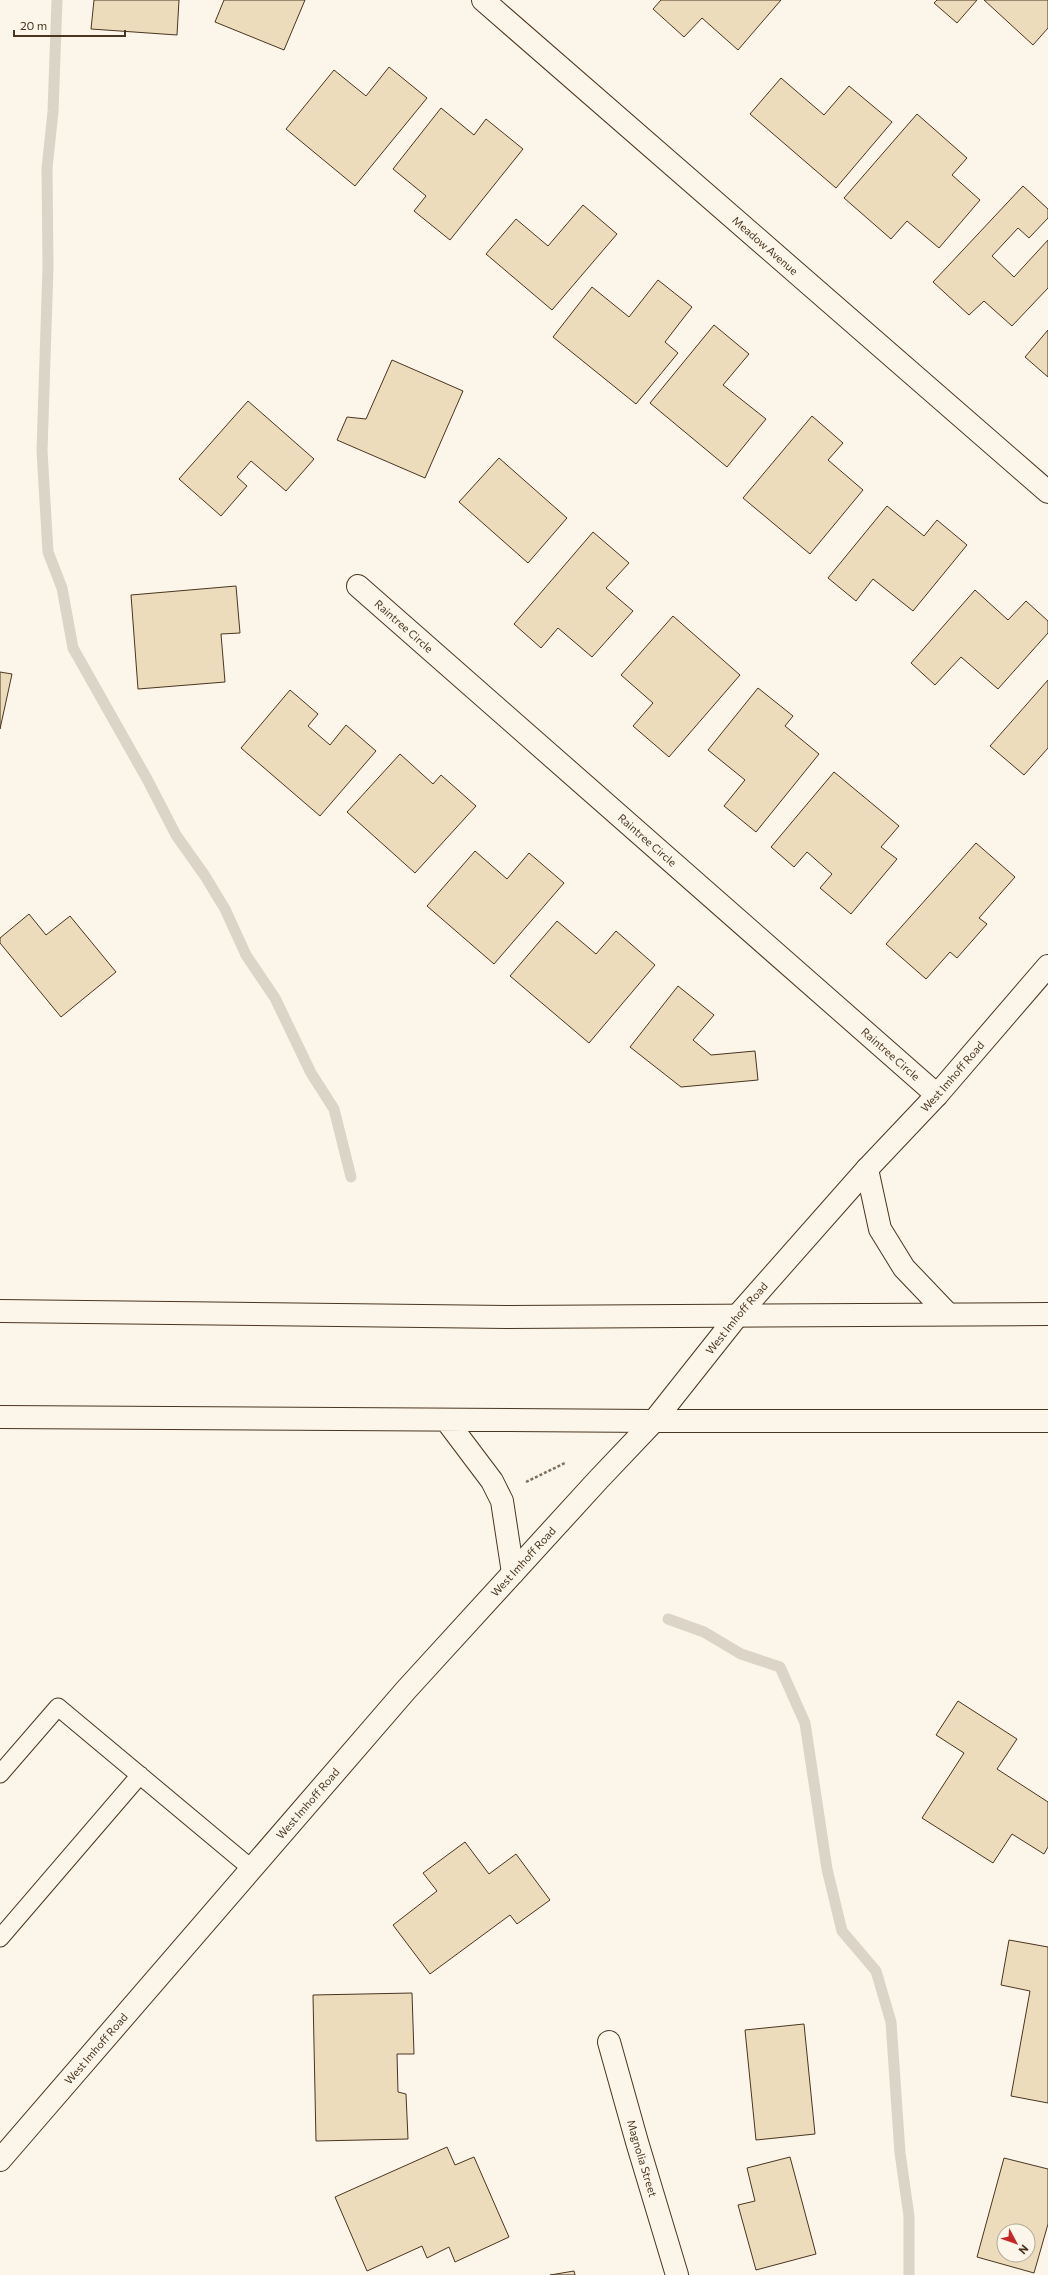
<svg xmlns="http://www.w3.org/2000/svg" width="1048" height="2275" font-family="Commissioner,sans-serif">
<style>
.lines{fill:none;stroke-linecap:round;stroke-linejoin:round}
.stream{stroke:#dcd4c6;stroke-width:11}
.building{fill:#ecdcbc;stroke:#4a3520;fill-rule:evenodd}
.service-casing{stroke:#4a3520;stroke-width:19}
.minor-casing{stroke:#4a3520;stroke-width:24}
.tertiary-casing{stroke:#4a3520;stroke-width:24}
.trunk-casing{stroke:#4a3520;stroke-width:24}
.path{stroke:#7f6f5c;stroke-width:2.5;stroke-dasharray:3 2;stroke-linecap:butt}
.service{stroke:#fbf6e9;stroke-width:17}
.minor{stroke:#fbf6e9;stroke-width:22}
.tertiary{stroke:#fbf6e9;stroke-width:22}
.trunk{stroke:#fbf6e9;stroke-width:22}
.labels{text-anchor:middle;stroke-width:3;stroke-linejoin:round;paint-order:stroke}
.street-label{font-size:11px;fill:#4a3520;stroke:#fbf6e9}
</style>
<rect width="100%" height="100%" fill="#fbf6e9"/>
<g class="lines">
<path class="stream" d="M57 0 53 112 47 168 48 267 42 451 48 552 62 588 73 648 147 779 176 835 205 876 225 909 246 955 275 998 311 1073 334 1109 351 1177
M668 1619 704 1632 741 1654 780 1667 805 1723 827 1869 842 1931 876 1971 891 2022 900 2153 909 2216V2275"/>
</g>
<path class="building" d="M94 0H179L177 35 91 29Z
M224 0H305L284 50 215 22Z
M661 0H781L738 50 702 18 684 37 653 9Z
M937 0H977L957 23 934 3Z
M984 0H1048V28L1033 45Z
M389 67 427 98 355 186 286 129 334 70 366 96Z
M781 78 824 115 849 86 892 122 836 188 750 114Z
M441 108 474 135 486 119 523 149 450 240 414 211 426 196 393 169Z
M917 114 967 158 952 175 980 200 939 248 907 221 891 239 844 198Z
M1023 186 1048 209V218L1029 238 1018 228 992 256 1014 277 1048 240V288L1012 326 984 301 969 315 933 282Z
M583 205 617 234 552 310 486 254 516 219 548 246Z
M658 280 692 307 665 342 678 353 636 404 553 337 592 287 629 317Z
M714 325 749 354 723 385 766 419 727 467 650 403Z
M1048 330V377L1025 357Z
M392 360 463 391 425 478 337 440 347 417 366 419Z
M248 401 314 459 286 491 251 461 237 477 247 486 221 516 179 479Z
M812 416 843 443 828 460 863 490 810 554 743 498Z
M499 458 567 518 528 563 459 502Z
M887 506 924 536 937 520 967 545 913 611 873 579 856 601 828 578Z
M593 532 629 563 606 588 633 611 592 657 558 628 541 648 514 624Z
M236 586 240 633 221 634 225 682 138 689 131 595Z
M975 590 1008 620 1026 601 1048 621V633L998 689 961 657 935 685 911 663Z
M673 616 740 675 669 757 633 726 653 703 621 675Z
M0 672 12 674 0 729Z
M1048 680V748L1024 775 990 746Z
M758 688 793 716 785 726 819 754 756 832 724 806 745 780 708 750Z
M290 690 318 714 308 726 330 745 346 725 376 751 320 816 241 748Z
M400 754 433 784 441 775 476 806 415 873 347 812Z
M834 772 899 826 881 847 897 859 851 914 820 888 832 874 807 852 794 867 771 847Z
M976 843 1015 877 979 918 987 924 957 958 950 952 926 979 886 944Z
M475 851 507 879 529 853 564 883 494 964 427 906Z
M29 914 46 935 70 916 116 972 61 1017 0 943V938Z
M557 921 596 954 616 931 655 965 589 1043 510 976Z
M678 986 714 1015 693 1040 711 1055 755 1051 758 1080 681 1087 630 1047Z
M958 1701 1017 1739 997 1769 1048 1802V1847L1044 1854 1012 1834 993 1863 922 1818 964 1753 936 1735Z
M465 1842 489 1874 516 1854 550 1900 517 1924 510 1915 430 1974 393 1925 437 1891 423 1873Z
M1009 1940 1048 1947V2103L1011 2096 1030 1991 1001 1985Z
M412 1993 414 2054H397L398 2092 406 2094 408 2139 316 2141 313 1995Z
M804 2024 815 2134 756 2140 745 2030Z
M447 2147 455 2165 474 2157 509 2237 455 2262 449 2247 427 2258 422 2246 367 2271 335 2197Z
M790 2157 816 2254 756 2270 738 2205 755 2201 747 2168Z
M1004 2158 1048 2169V2224L1034 2273 977 2257ZM1004 2231H1028V2255H1004Z
M574 2271 575 2275H550Z"/>
<g class="lines">
<defs>
<path id="service" d="M0 1774 58 1707 252 1869
M0 1938 140 1775"/>
<g id="minor">
<path id="s1" d="M483 0 1048 492"/>
<path id="s2" d="M358 586 937 1095"/>
<path id="s3" d="M609 2042 637 2142 677 2275"/>
</g>
<g id="tertiary">
<path id="s4" d="M0 2160 406 1690 598 1480 654 1421 738 1315 867 1169 937 1095 1048 966"/>
</g>
<path id="trunk" d="M867 1169 880 1229 904 1268 947 1313
M0 1311 507 1317 1048 1314
M0 1417 654 1421H1048
M446 1420 492 1481 502 1501 513 1573"/>
</defs>
<use href="#service" class="service-casing"/>
<use href="#minor" class="minor-casing"/>
<use href="#tertiary" class="tertiary-casing"/>
<use href="#trunk" class="trunk-casing"/>
<path class="path" d="M526 1482 565 1463"/>
<use href="#service" class="service"/>
<use href="#minor" class="minor"/>
<use href="#tertiary" class="tertiary"/>
<use href="#trunk" class="trunk"/>
</g>
<g class="labels">
<g class="street-label">
<text dy="4" stroke="none"><textPath href="#s1" startOffset="374">Meadow Avenue</textPath></text>
<text dy="4" stroke="none"><textPath href="#s2" startOffset="61">Raintree Circle</textPath></text>
<text dy="4" stroke="none"><textPath href="#s2" startOffset="385">Raintree Circle</textPath></text>
<text dy="4" stroke="none"><textPath href="#s2" startOffset="709">Raintree Circle</textPath></text>
<text dy="4" stroke="none"><textPath href="#s4" startOffset="1443">West Imhoff Road</textPath></text>
<text dy="4" stroke="none"><textPath href="#s4" startOffset="1119">West Imhoff Road</textPath></text>
<text dy="4" stroke="none"><textPath href="#s4" startOffset="795">West Imhoff Road</textPath></text>
<text dy="4" stroke="none"><textPath href="#s4" startOffset="471">West Imhoff Road</textPath></text>
<text dy="4" stroke="none"><textPath href="#s4" startOffset="147">West Imhoff Road</textPath></text>
<text dy="4" stroke="none"><textPath href="#s3" startOffset="121">Magnolia Street</textPath></text>
</g>
</g>
<g transform="translate(1016 2243) rotate(131)"><circle r="19" fill="#fbf6e9" stroke="#b4a999"/>
<path d="M0-3L7 15L0 10L-7 15Z" fill="#c62828"/>
<text y="-6" font-size="11" font-weight="bold" text-anchor="middle" fill="#4a3520">N</text>
</g>
<path d="M14 30v6h111v-6" fill="none" stroke="#4a3520" stroke-width="2"/>
<text x="20" y="30" font-size="12" fill="#4a3520" stroke="#fbf6e9" stroke-width="3" paint-order="stroke">20 m</text>
</svg>
